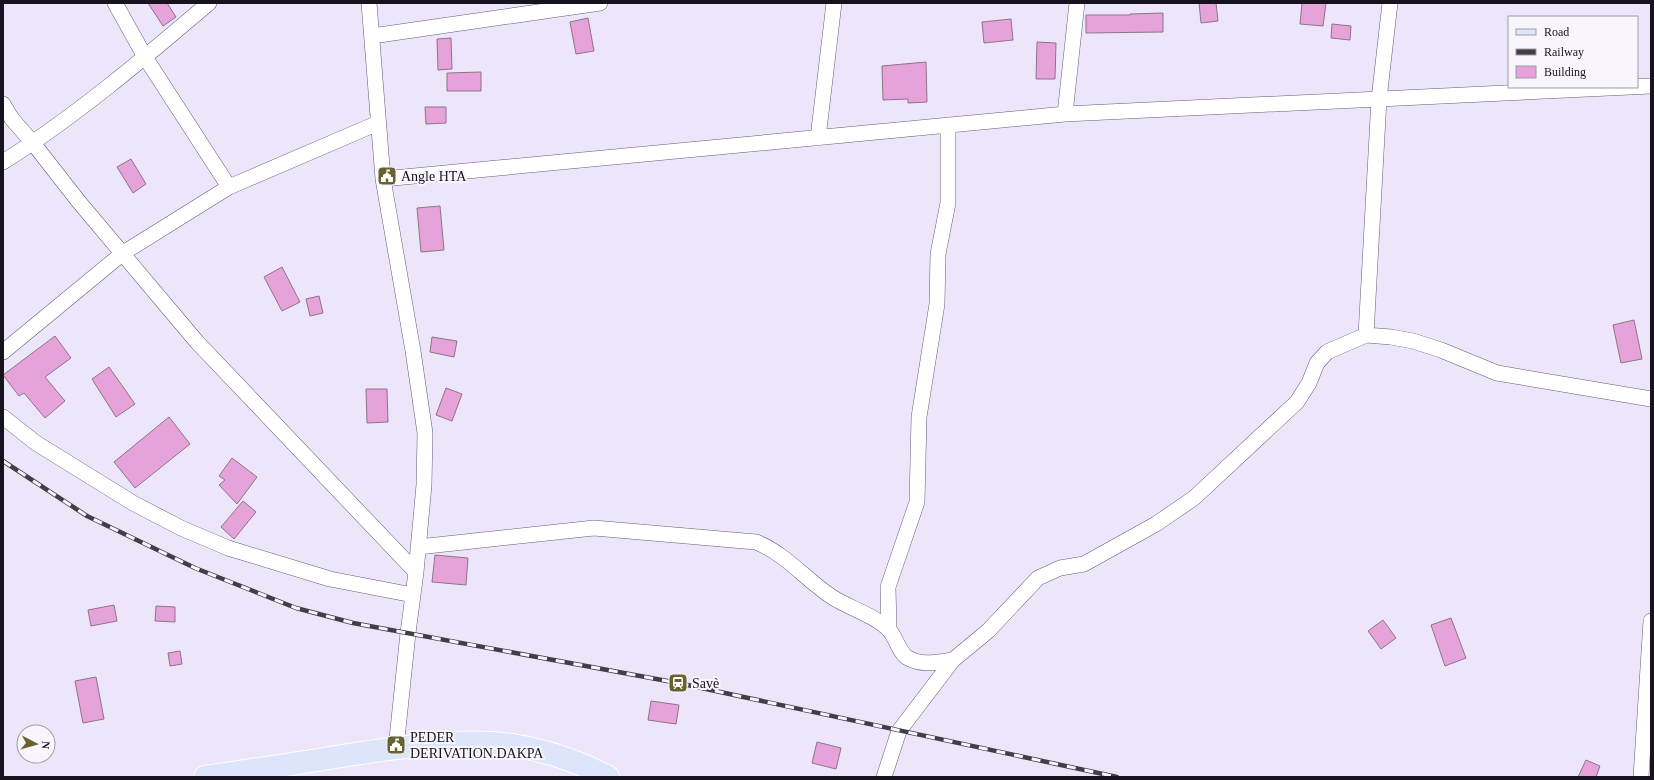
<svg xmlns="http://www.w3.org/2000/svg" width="1654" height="780" font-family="'Times New Roman',serif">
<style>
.building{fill:#e6a3d9;stroke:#8f7389}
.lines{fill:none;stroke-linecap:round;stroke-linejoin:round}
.minor-casing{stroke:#655b77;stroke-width:16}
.primary-casing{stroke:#fff;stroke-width:24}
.minor{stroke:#fff;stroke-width:15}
.primary{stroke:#dce5fb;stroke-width:22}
.rail-casing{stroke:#413d49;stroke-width:4.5}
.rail{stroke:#f8f6fc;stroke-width:3;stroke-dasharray:9;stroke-linecap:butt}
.labels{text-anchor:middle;stroke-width:4;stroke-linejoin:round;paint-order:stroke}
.poi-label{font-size:14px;fill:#17131e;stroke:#f8f6fc;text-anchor:start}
</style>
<rect width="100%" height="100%" fill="#ede6fa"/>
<path class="building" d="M148 3H167L176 17 163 26Z
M1199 3H1216L1218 21 1201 23Z
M1302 3H1326L1323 26 1300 24Z
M1163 13V32L1086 33V15H1130V14Z
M588 18 594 51 576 54 570 22Z
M1011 19 1013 40 984 43 982 22Z
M1332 24 1351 26 1350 40 1331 38Z
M451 38 452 69 438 70 437 39Z
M1037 42 1056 43 1055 79H1036Z
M926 62 927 102 908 103V99L883 100 882 66Z
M481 72V91H447V73Z
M425 107H446V123L426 124Z
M131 159 146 184 133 193 117 167Z
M440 206 444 250 421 252 417 208Z
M282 267 300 302 282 311 264 277Z
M319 296 323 313 310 316 306 299Z
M1634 320 1642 359 1621 363 1613 325Z
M55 336 71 358 45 377 65 401 45 418 24 393 19 396 3 375Z
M432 337 457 341 454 357 430 352Z
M109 367 135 404 116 417 92 379Z
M446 388 462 394 452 421 436 415Z
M366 389H387L388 422 367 423Z
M169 417 190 444 135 488 114 462Z
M232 458 257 477 237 504 219 485 225 480 219 476Z
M243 501 256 512 234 539 221 527Z
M435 555 468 558 466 585 432 582Z
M114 605 117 621 91 626 88 610Z
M156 606 175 607V622L155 621Z
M1451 618 1466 658 1445 666 1431 625Z
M1383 620 1396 638 1381 649 1368 631Z
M180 651 182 664 170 666 168 653Z
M96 677 104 719 83 723 75 681Z
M651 701 679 705 676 724 648 720Z
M817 742 841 748 836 769 812 763Z
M1586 760 1600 766 1596 777H1578Z"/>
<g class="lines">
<defs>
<path id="minor" d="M115 3 145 57 229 187
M369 3 383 179 413 351 425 433 424 485 416 572 408 633 396 748
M372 36 600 3
M3 104 12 119 33 143 79 202 197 342 416 572
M1065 114 1077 3
M818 138 834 3
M3 162C76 116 143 59 209 3
M383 179 1065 114 1651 86
M1366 335 1391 337 1413 341 1441 350 1497 373 1651 399
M3 352 123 253 229 187 378 123
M3 417 36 443 133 503 181 528 228 548 330 579 413 595
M418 547 594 528 756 542C786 554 806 580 832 597 849 608 875 615 890 631 896 638 900 654 908 658 922 666 938 662 953 660
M889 630 888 587 917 502 919 417 937 304 938 254 948 203V125
M884 777 899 731 953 660 988 631 1038 578 1060 568 1084 564 1156 524 1194 498 1297 402 1309 383 1317 363 1327 352 1366 335 1379 99 1390 3
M1641 777 1651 621"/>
<path id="primary" d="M205 777C253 770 301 763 348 755 400 747 459 738 511 745 545 750 577 761 608 777"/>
</defs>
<use href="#minor" class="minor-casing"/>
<use href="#primary" class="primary-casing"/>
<use href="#minor" class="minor"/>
<use href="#primary" class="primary"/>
<defs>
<path id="rail" d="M3 461 87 516 195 568 296 608 353 623 678 683 1117 777"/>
</defs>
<use href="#rail" class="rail-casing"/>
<use href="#rail" class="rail"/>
</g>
<defs>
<symbol id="civic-square" viewBox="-11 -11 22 22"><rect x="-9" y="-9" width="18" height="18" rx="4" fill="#67622f" stroke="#f8f6fc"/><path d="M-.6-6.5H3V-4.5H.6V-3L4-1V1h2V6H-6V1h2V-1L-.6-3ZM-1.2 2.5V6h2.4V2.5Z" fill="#fff"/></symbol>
<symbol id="station-square" viewBox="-11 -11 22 22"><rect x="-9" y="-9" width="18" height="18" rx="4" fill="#67622f" stroke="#f8f6fc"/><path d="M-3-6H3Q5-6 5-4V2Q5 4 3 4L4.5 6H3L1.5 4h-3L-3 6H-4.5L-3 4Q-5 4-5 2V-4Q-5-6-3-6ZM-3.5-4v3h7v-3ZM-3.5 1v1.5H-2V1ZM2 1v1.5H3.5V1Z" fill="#fff"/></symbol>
</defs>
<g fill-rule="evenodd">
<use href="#civic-square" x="376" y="165" width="22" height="22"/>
<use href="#station-square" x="667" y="672" width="22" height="22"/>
<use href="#civic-square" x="385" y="734" width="22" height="22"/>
</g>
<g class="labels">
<g class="poi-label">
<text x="401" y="181">Angle HTA</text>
<text x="692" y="688">Savè</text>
<text x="410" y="742">PEDER<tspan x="410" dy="16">DERIVATION.DAKPA</tspan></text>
</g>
</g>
<rect width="1654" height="780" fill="none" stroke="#17131e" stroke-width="8"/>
<rect x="1508" y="16" width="130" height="72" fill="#f8f6fc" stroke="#9e9ba3"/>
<rect x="1516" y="29" width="20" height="6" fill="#dce5fb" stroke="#9e9ba3"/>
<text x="1544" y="36" font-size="12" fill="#17131e">Road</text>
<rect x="1516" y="49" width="20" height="6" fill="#413d49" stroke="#9e9ba3"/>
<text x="1544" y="56" font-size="12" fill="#17131e">Railway</text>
<rect x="1516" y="66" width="20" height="12" fill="#e6a3d9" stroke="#9e9ba3"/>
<text x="1544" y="76" font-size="12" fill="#17131e">Building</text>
<g transform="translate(36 744) rotate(96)"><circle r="19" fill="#f8f6fc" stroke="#9e9ba3"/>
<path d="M0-3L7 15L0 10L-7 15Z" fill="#67622f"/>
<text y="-6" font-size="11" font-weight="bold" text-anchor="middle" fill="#17131e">N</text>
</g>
</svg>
